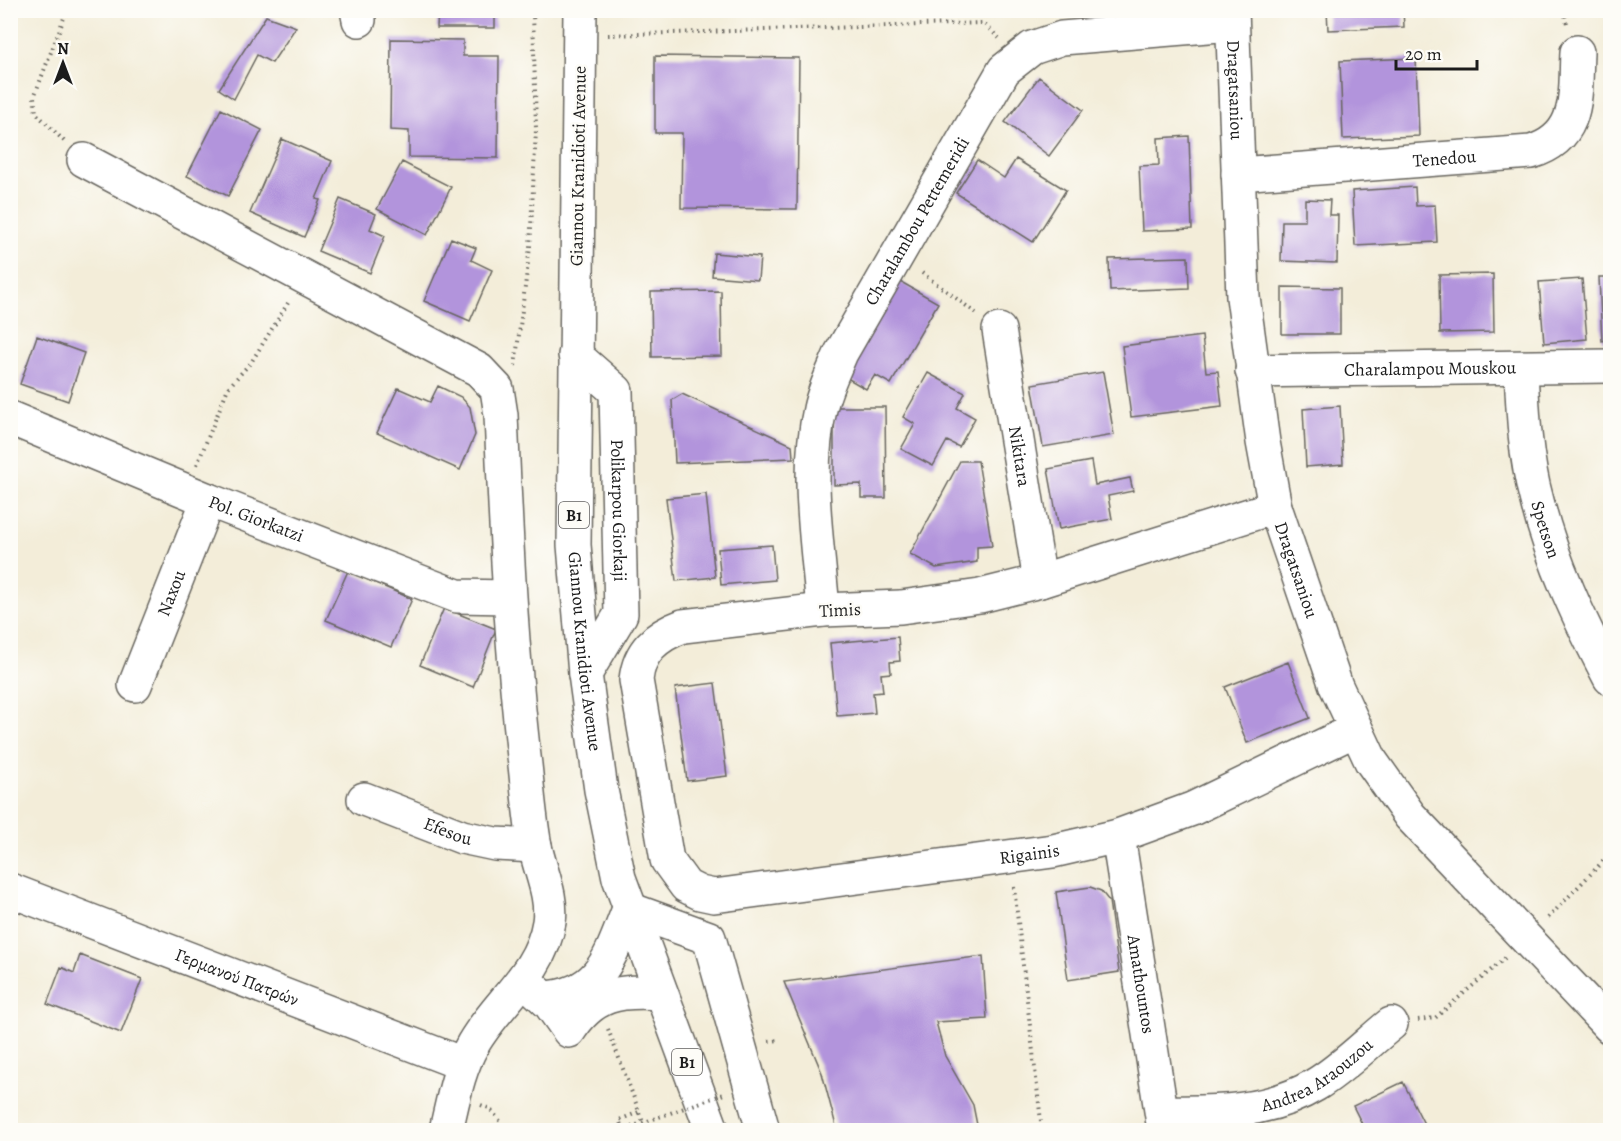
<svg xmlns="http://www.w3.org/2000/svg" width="1621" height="1141" font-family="Alegreya,serif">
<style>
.building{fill:#b294dc}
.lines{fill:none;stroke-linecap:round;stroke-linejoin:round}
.minor-casing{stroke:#67655e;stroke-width:36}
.major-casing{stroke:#67655e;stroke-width:36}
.path{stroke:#67655e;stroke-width:4;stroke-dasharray:1.5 4.5;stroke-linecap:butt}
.minor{stroke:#fff;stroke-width:33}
.major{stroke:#fff;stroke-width:33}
.path-bridge{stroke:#67655e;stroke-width:4;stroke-dasharray:1.5 4.5;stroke-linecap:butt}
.labels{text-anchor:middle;stroke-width:5;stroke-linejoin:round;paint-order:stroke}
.shield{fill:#fdfcf7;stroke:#605f5e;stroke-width:1.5}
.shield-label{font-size:16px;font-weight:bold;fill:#1c1c1c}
.street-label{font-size:18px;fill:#1c1c1c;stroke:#fdfcf7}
</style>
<rect width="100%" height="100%" fill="#fdfcf7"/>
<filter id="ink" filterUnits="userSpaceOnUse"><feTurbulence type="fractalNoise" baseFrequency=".0167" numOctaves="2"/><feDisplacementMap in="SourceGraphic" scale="12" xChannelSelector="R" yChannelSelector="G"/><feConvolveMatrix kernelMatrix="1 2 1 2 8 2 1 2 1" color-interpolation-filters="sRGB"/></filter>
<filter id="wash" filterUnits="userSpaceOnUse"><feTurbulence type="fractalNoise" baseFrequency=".008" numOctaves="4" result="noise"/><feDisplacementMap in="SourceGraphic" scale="24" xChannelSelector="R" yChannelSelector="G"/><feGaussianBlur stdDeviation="1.35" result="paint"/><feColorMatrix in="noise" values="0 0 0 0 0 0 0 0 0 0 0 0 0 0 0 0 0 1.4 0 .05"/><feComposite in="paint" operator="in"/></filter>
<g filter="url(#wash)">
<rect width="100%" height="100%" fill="#f3edd9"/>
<g id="blocks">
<path class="building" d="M438 10H495V28H437Z
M919 10H964V15L919 16Z
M1327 10H1403L1404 27 1328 30Z
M266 16 296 27 272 63 257 55 234 99 219 89Z
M391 39 463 40V56H499L498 158 409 157V131L390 130Z
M655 56 799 58 797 209 681 208 682 133H655Z
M1416 58 1419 136 1343 139 1340 61Z
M1039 77 1083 110 1049 156 1005 122Z
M221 109 262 130 228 196 187 176Z
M1189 136 1192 229 1142 231 1139 166 1159 165 1158 138Z
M282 139 332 161 316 199 320 200 304 237 250 213Z
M1016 159 1066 190 1033 242 956 193 977 160 1004 178Z
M402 162 451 187 427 235 377 209Z
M1415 187 1416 206 1435 205 1437 242 1355 246 1352 191Z
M340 199 376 214 370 229 385 236 370 273 318 251Z
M1305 199 1330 200 1329 215H1338L1337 263 1281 261 1282 221H1305Z
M451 238 476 248 471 260 492 270 470 321 424 301Z
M714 253 760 257 758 280 712 276Z
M1188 257 1189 288 1110 291 1109 259Z
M1493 274 1494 332 1440 333 1439 275Z
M1599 277H1610V340L1602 341Z
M894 278 938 303 891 384 875 375 866 389 840 374Z
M1582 279 1587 339 1544 343 1539 282Z
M1282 287 1340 288V334H1282Z
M721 291 722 356 652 357 651 292Z
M37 336 84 353 68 401 20 384Z
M1202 336 1206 372 1218 371 1222 406 1131 417 1122 346Z
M1103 372 1114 435 1043 447 1032 384Z
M928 373 965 393 957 408 975 418 959 447 947 441 933 466 901 449 915 424 903 417Z
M438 386 461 397 470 407 475 435 460 470 377 433 398 388 430 402Z
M682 394 792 445 793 458 675 463 672 400Z
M1340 406 1343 464 1306 467 1303 409Z
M834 407H885L886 498H861V484L834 485Z
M960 461H978L992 546 977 547V562L936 568 910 554Z
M1091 461 1095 485 1130 478 1133 491 1108 496 1112 519 1059 529 1048 469Z
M706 494 715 577 676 581 666 498Z
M772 545 775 580 721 585 718 549Z
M348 571 412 599 391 647 326 620Z
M444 608 496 629 473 687 420 665Z
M898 637 900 661 890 662 891 673 881 674 883 692 873 693 875 713 837 716 830 643Z
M1288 662 1310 718 1247 743 1225 687Z
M715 683 727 776 687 781 675 688Z
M1090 887 1101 891 1109 901 1119 972 1068 980 1056 892Z
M80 955 142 979 121 1033 47 1004 61 967 74 973Z
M983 956 987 1019 936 1022 945 1056 973 1105 978 1130H837L822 1073 784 982Z
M1403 1082 1427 1130H1365L1353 1106Z"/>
</g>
</g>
<g filter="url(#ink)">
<use href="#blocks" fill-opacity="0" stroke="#67655e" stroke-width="1.5"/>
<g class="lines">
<defs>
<g id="minor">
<path d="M357 10 359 20"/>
<path id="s1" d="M1232 10 1243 297 1263 442 1275 507 1336 686 1371 761 1410 816 1610 1027"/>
<path d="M84 160 479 370 497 389 501 415C506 533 511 649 525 765 528 792 530 820 535 846 540 871 553 896 549 922 541 973 497 1002 473 1044 458 1070 453 1101 446 1130"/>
<path id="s2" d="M1238 174 1531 152C1581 137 1575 95 1577 52"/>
<path id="s3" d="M999 330 1040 581"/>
<path id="s4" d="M575 355 616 391 621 614 585 674"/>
<path id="s5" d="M1521 370C1523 414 1525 458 1537 501 1553 564 1580 621 1610 678"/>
<path id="s6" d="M1252 371 1610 366"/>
<path id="s7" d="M10 418 208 500 457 596 508 597"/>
<path id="s8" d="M1275 507 1040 581 980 596 901 607 823 610 683 626C656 636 639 651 636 680L667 860 686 886 700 893 714 896 1053 851 1118 836 1192 809 1355 730"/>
<path id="s9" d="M823 610C818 545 805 474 820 409 824 390 833 372 841 353L1004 70 1032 48 1062 38 1232 24"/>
<path id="s10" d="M135 685 208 500"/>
<path id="s11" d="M364 799 462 837 495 844 535 846"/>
<path id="s12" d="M1118 836 1164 1130"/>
<path id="s13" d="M10 890 463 1064"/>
<path d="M533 988 550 1004 569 1031C593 993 619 990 661 993"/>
<path d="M544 998C602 995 610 956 629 909L709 938 763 1130"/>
<path id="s14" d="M1162 1112C1214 1113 1269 1113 1315 1085 1342 1069 1366 1044 1391 1024"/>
</g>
<g id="major">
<path id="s15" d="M580 10 574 545 585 674 601 790 619 878 712 1130"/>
</g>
</defs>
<use href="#minor" class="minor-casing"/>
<use href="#major" class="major-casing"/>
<path class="path" d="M1564 10 1567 24
M608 35 983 23 999 38
M64 141 36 113 34 97 67 10
M922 273 976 313
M515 366 530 247 536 130 533 10
M197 465 228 388 252 361 288 303
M1014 887 1042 1130
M1548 918 1610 854
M1418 1020 1435 1018 1505 958
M608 1029 646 1130
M769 1041 779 1040
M481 1105 489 1108 508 1130
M631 1127 632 1130
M623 1130 619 1120 639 1112"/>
<use href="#minor" class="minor"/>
<use href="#major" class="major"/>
<path class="path-bridge" d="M631 1127 724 1094"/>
</g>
</g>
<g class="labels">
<g class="shield">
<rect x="559" y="502" width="30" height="26" rx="4.5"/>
<rect x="672" y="1049" width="30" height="26" rx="4.5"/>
</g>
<g class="shield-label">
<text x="574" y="521">B1</text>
<text x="687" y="1068">B1</text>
</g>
<g class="street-label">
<text dy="6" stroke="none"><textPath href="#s1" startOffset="80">Dragatsaniou</textPath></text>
<text dy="6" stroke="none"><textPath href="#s2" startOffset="207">Tenedou</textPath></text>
<text transform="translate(578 166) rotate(-89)" y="6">Giannou Kranidioti Avenue</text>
<text dy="6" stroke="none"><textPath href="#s9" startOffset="414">Charalambou Pettemeridi</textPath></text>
<text dy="6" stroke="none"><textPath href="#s6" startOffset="178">Charalampou Mouskou</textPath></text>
<text dy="6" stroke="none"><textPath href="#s3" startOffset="128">Nikitara</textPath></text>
<text dy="6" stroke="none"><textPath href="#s4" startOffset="174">Polikarpou Giorkaji</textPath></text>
<text dy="6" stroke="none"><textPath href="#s7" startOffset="266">Pol. Giorkatzi</textPath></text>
<text dy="6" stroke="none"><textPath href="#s5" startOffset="162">Spetson</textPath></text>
<text dy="6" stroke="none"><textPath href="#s1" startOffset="566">Dragatsaniou</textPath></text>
<text dy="6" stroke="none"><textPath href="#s10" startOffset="99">Naxou</textPath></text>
<text transform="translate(840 610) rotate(-3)" y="6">Timis</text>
<text dy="6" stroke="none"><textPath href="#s15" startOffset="642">Giannou Kranidioti Avenue</textPath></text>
<text dy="6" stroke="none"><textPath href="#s11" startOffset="90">Efesou</textPath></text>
<text dy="6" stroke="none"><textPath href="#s8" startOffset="1246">Rigainis</textPath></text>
<text dy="6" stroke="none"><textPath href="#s13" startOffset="243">Γερμανού Πατρών</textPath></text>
<text dy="6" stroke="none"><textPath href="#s12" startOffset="150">Amathountos</textPath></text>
<text dy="6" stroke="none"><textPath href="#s14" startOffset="164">Andrea Araouzou</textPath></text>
</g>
</g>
<rect width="1621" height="1141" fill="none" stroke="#fdfcf7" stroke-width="36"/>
<g transform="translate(63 63)" stroke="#fdfcf7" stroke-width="4.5" paint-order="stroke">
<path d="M0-4.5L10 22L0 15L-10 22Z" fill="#1c1c1c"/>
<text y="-9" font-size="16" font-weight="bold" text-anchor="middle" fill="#1c1c1c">N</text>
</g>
<path d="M1396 60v9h81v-9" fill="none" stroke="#1c1c1c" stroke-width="3"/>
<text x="1405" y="60" font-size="18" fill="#1c1c1c" stroke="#fdfcf7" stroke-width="4.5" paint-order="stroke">20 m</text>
</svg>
